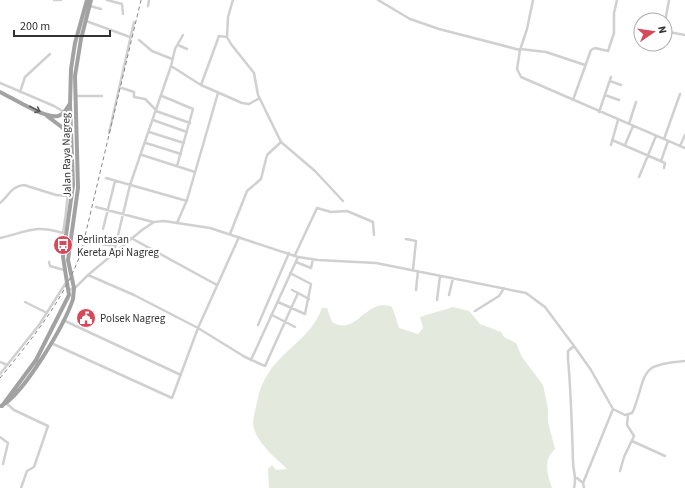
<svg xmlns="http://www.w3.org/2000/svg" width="685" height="488" font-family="'Source Sans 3',sans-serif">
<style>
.green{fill:#e3e9dd}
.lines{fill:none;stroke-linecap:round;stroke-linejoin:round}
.minor{stroke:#d0d0d0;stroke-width:2.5}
.trunk{stroke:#a2a2a2;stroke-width:4}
.rail{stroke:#888;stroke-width:1;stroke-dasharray:4 3;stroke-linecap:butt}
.oneway{stroke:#5a5a5a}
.labels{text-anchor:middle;stroke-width:4;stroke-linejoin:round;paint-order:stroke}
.street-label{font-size:11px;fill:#333;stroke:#fff}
.poi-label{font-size:11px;fill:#333;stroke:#fff;text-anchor:start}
</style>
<rect width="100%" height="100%" fill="#fff"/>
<path class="green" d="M383 305 391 306 393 309 399 328 418 334 423 328 420 317 453 307 469 311 480 324 501 332 504 337 516 343 522 357 543 385 548 409V422L555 449C543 460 547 474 552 488H269L268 469 272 465 276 470 287 469C276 458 254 441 253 423 253 417 256 409 257 402 266 353 308 347 322 308H327L332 322C354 335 362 307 383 305Z"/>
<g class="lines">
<path class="minor" d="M54 0H61
M107 0 122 4 123 14
M378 0 410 19 439 29 520 50 517 69 521 77 685 148
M90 6 101 9
M148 6 149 0
M86 21 130 37
M665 22 669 0
M665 29 669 32 685 35
M183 35 175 49 171 66 201 85 242 103 249 104 260 98
M227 37 228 17 233 0
M139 40 152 51 172 59
M178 45 187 49
M520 49 546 52 585 65
M520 50 527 29 533 0
M610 81 621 85
M0 83 54 106 64 112
M201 85 219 36 227 37 231 44 254 73 258 95 281 142 315 171 343 201
M122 88 134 92V97L145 99 156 110
M20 92 25 77 50 54
M605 95 619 100
M75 96H102
M162 96 193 109 177 166
M573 100 591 50 595 48 608 51 614 33V13L617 0
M156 111 190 123
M599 112 611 77
M153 120 187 132
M629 124 636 102
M149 132 184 143
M109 133 134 22
M664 139 680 94
M612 140 665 163 664 168
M146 143 181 154
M611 145 618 120
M625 145 633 126
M680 146 685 135
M142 155 195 172
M661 161 668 141
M639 177 656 136
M106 178 187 201
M0 203C9 196 11 186 24 185L56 195 68 196
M96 207 153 222
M177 223 187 200 218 93
M103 229 115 181
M63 233C69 199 70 167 68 132
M230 234 247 191 261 179 267 155 281 142
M239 237 198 328 245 357 265 366 298 293 309 299
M0 238C28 232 33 224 63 233
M131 238 217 285
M406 239 416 241 413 270
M99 240 101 244 114 246
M114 252 130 185 171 66
M295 255 317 208 331 212 347 211 373 222 374 235
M49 262 50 266 64 270
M296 262 311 268 313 259
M69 290 76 287 88 275 142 230 154 222 164 221 210 228 298 257 318 260 376 263 526 293 545 307 574 346 591 370 613 409 625 415 632 413 634 409C648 370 639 365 685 361
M292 290 298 293
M416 290 418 271
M449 295 453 278
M437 300 440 276
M25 302 47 313
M278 302 305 314 311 284 290 273
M475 311 499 296 504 288
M272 315 295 327
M63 320 181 375
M258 325 289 253
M51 343 172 398 198 328 134 295 88 275
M574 346 568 351V359C571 392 572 427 573 461 573 472 577 476 574 488
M251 360 298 257
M0 362 7 365
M0 374 39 325 67 281
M5 402 14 410 48 426 34 467 27 471 21 488
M0 437 8 443 3 464
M632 441 665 456
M620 471 624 457 634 436 627 425 628 415
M577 478 583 483 584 488
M583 483 613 409"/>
<path class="trunk" d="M0 92C13 98 45 119 58 116 64 114 66 110 69 105
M47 116 71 134
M1 406C24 394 65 324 73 299L74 288 68 260 78 188 75 76 81 39 91 0
M2 406 36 360 69 295 63 257 73 185 70 105 71 69 75 43 87 0"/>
<path class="rail" d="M0 378C32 339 63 301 81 253L141 0"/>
</g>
<defs><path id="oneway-shaft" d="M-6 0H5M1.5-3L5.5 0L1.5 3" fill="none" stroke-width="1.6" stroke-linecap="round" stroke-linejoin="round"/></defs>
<use class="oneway" href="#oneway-shaft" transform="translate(35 109) rotate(28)"/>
<defs>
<symbol id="bus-disc" viewBox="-11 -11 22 22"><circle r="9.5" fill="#d64959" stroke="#fff"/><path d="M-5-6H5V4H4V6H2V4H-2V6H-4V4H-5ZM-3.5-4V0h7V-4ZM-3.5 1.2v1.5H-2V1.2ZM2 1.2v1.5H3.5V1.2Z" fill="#fff"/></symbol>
<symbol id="civic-disc" viewBox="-11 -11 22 22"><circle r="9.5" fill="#d64959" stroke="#fff"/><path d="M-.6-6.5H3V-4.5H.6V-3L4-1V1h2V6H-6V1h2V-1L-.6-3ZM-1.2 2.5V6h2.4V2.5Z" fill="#fff"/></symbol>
</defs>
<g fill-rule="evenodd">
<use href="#bus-disc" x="52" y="234" width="22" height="22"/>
<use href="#civic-disc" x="75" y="307" width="22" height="22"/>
</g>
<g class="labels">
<g class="street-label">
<text transform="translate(66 155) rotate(-91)" y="4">Jalan Raya Nagreg</text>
</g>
<g class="poi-label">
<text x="77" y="243">Perlintasan<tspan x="77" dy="13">Kereta Api Nagreg</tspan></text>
<text x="100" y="322">Polsek Nagreg</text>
</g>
</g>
<g transform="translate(653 32) rotate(77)"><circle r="19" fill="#ffffff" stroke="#adadad"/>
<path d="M0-3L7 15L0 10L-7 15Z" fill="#d64959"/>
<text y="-6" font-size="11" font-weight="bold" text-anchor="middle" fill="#333333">N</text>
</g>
<path d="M14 30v6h96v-6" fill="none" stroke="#333333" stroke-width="2"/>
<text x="20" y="30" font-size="12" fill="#333333" stroke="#ffffff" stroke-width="3" paint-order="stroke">200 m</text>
</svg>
